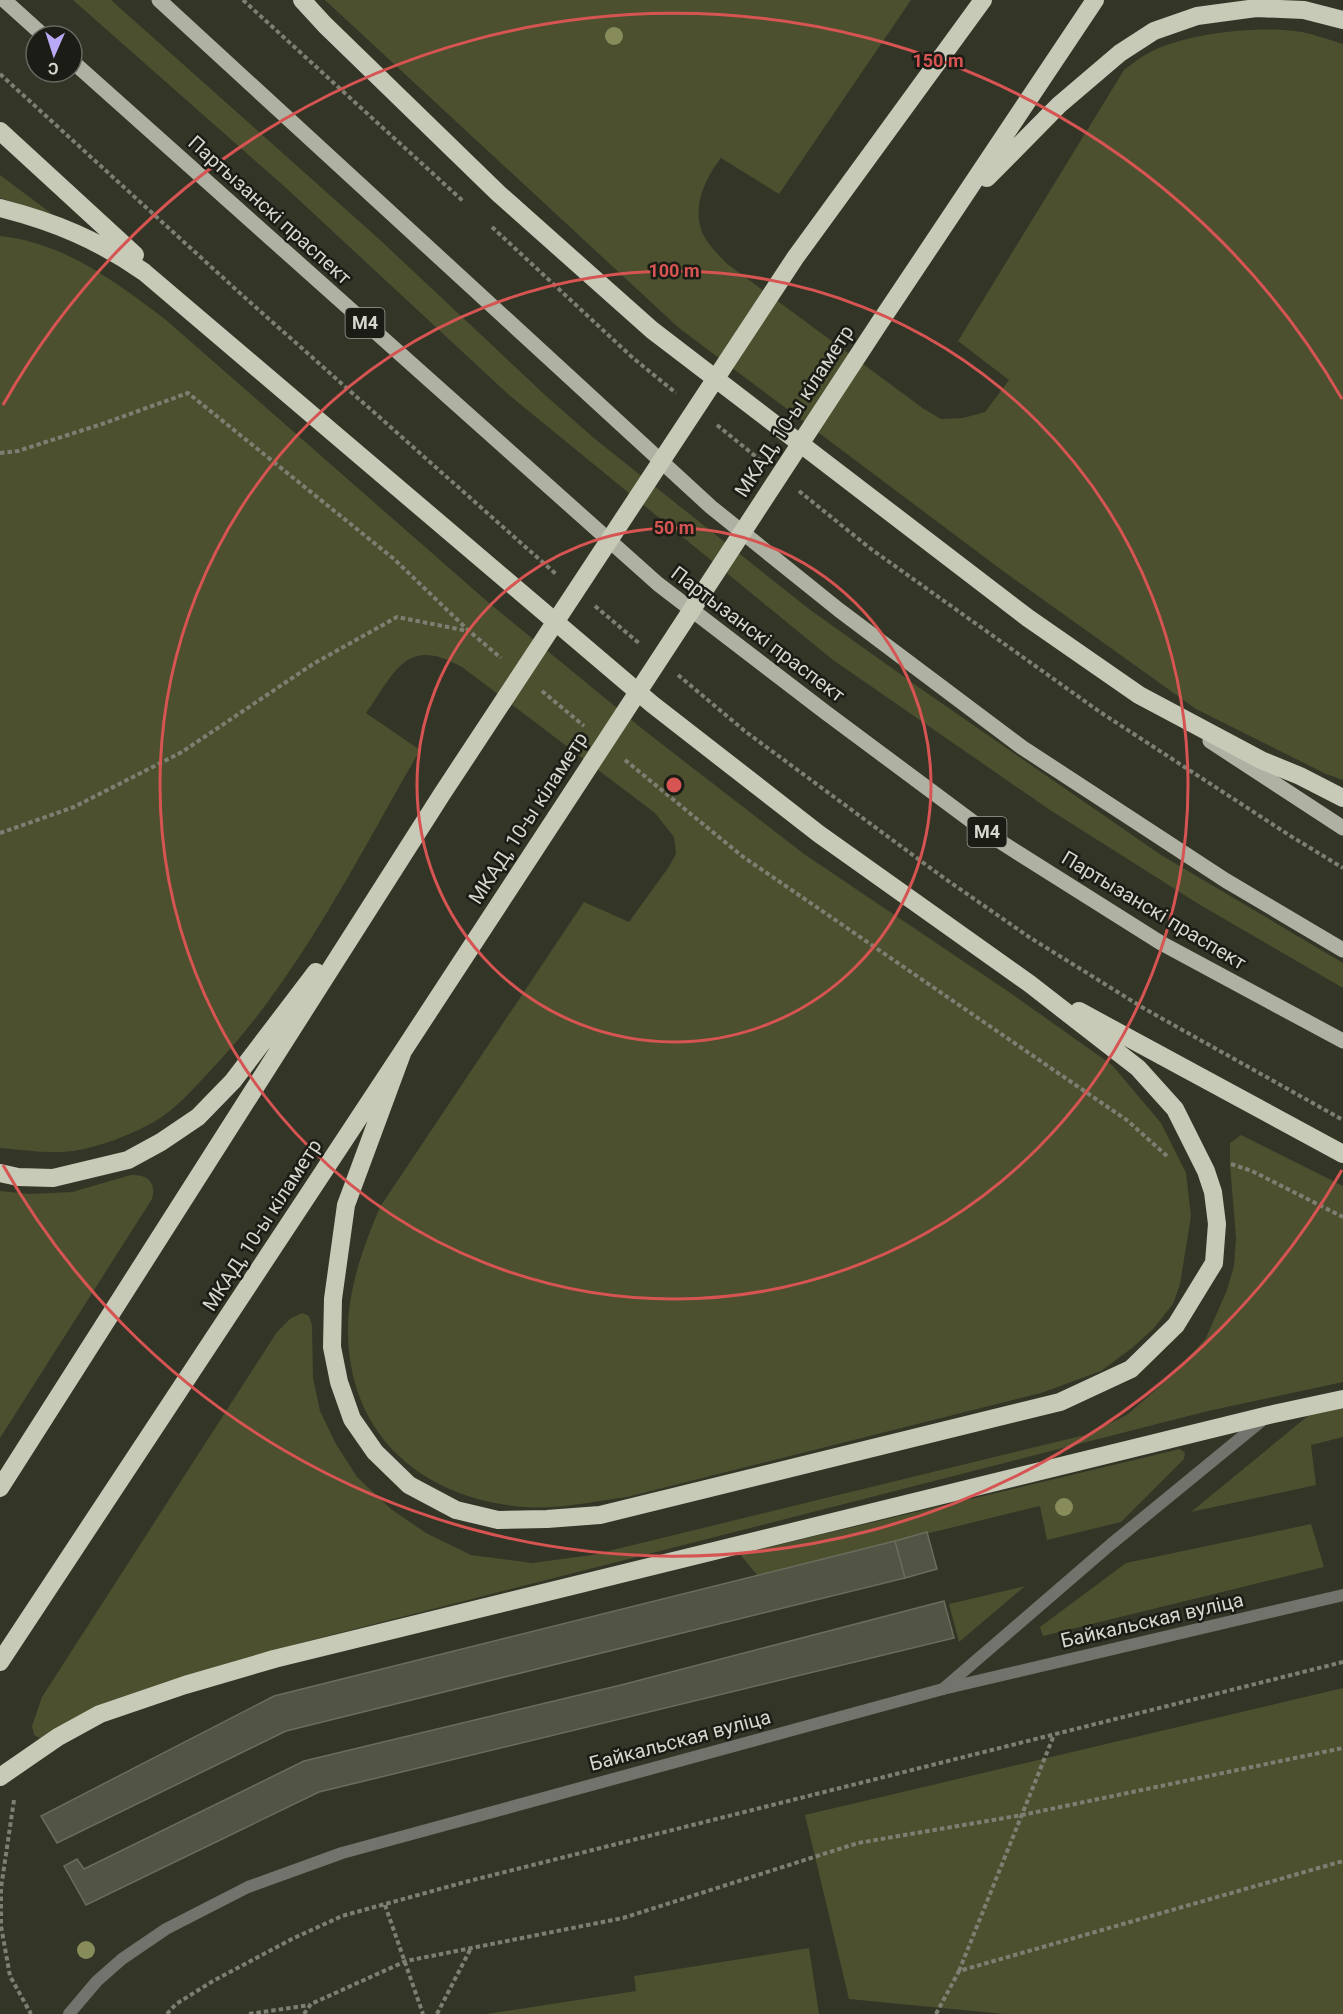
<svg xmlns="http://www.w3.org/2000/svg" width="1343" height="2014" font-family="Roboto,sans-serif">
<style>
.green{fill:#4c502e}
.building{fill:#525444;stroke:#6a6d5c;stroke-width:1.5}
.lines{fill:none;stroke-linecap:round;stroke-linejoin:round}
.path{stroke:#7e7f73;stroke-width:4;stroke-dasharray:4.5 3;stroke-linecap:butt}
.lane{stroke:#72736c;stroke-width:12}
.street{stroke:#72736c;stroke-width:12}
.primary{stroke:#afb2a3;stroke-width:15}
.highway{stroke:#c8cab8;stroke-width:18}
.tree{fill:#878c5a}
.ring{fill:none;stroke:#d65452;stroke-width:3}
.labels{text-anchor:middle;stroke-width:5;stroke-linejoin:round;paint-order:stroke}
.shield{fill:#1b1c16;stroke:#9e9f97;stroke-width:1.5}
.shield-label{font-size:18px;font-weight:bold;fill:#d6d7ce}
.street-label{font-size:20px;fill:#d6d7ce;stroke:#1b1c16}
.centre{fill:#d65452;stroke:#1b1c16;stroke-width:3}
.ring-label{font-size:18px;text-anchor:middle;font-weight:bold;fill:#d65452;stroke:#1b1c16;stroke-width:5;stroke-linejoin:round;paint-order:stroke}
</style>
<rect width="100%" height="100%" fill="#333527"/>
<path class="green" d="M73 0H111L379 239 545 395 595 439 809 609 924 691 1161 855 1343 963V988L1197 903 1050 810 833 660 509 395 285 187Z
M325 0H911L779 194 721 158C706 177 693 204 701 229 705 242 717 253 726 263L924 409 941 419 963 418 985 412 1009 380 958 341 1124 70C1131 65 1139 58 1147 54 1182 33 1262 25 1302 32 1316 35 1330 40 1343 44V780L1326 774 1196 709 1003 571 679 328Z
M0 175 52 214 0 198Z
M0 236C65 243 116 282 166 320L489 603 645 731 804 854 1006 990 1112 1065 1161 1123 1186 1173 1191 1216 1180 1284 1173 1304 1153 1329 1132 1348 1101 1371 1041 1393 627 1497C590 1502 551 1511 514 1506 416 1494 348 1431 348 1330 348 1288 364 1245 380 1207L584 902 629 922 668 868 676 854 674 837 655 813 462 667C406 635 395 672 366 713L420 750C357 859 298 979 211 1070 193 1089 177 1108 154 1122 130 1135 100 1147 73 1151 50 1154 23 1150 0 1148Z
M1241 1135 1343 1186V1382L1208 1411 304 1642 167 1682 42 1739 34 1735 32 1726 42 1697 277 1332 291 1318 302 1313 309 1316 312 1325 313 1378 320 1411 336 1444 357 1477 391 1509 426 1533 471 1555 532 1563 592 1555 1089 1434 1128 1414 1175 1373 1206 1338 1227 1290 1234 1266 1236 1239 1230 1164V1143Z
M131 1175C147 1174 157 1182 152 1199L0 1438V1191L30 1194 72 1192Z
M1343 1408V1437L1311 1445 1316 1485 1191 1512 1309 1415Z
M1180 1449 1185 1453 1184 1459 1121 1522 1047 1540 1040 1506 757 1575 740 1554Z
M1311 1524 1324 1567 1043 1636 1040 1627 1126 1563Z
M1025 1586 959 1642 949 1604Z
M1343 1688V2014H1004L849 1999 805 1815Z
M809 1948 819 2014H486L636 1991 634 1976Z"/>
<path class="building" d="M927 1532 937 1569 905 1578 895 1541Z
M895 1541 905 1578 286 1731 57 1843 41 1816 274 1696Z
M944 1601 954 1638 319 1792 86 1905 64 1866 77 1859 84 1869 304 1761 625 1684Z"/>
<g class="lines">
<path class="path" d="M243 0 464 202
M0 74 242 295 557 575
M492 227 633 358 676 393
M717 425 760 460
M0 453 18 451 105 423 188 393 394 559 469 631 501 658
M799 491 871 549 1100 712 1289 835 1343 868
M595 606 640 644
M678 675 746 732 944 878 1029 937 1145 1009 1343 1120
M542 691 584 726
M625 760 742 856 1128 1121 1168 1157
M0 833 74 807 182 752 313 664 397 617 468 631
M1231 1164 1252 1171 1343 1217
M14 1800 1 1888V1926L10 1976 31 2014
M385 1905 423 2014
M959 1971 1054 1735
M167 2014 176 2004 213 1981 292 1939 342 1916 465 1882 1343 1662
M249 2014 310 2005
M304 2014 311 2004 406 1961 623 1918 858 1843 1022 1815 1343 1748
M437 2014 471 1948
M936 2014 959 1971 1343 1861"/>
<path class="lane" d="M943 1689 1110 1545 1265 1418"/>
<path class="street" d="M69 2014 97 1981 122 1959 166 1929 248 1887 342 1853 943 1689 1343 1595"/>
<path class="primary" d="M4 0 44 36
M159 0 711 507 839 610 1023 748 1225 880 1343 950
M72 61 658 584 825 712 993 837 1161 943 1343 1041
M1210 741 1343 828"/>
<path class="highway" d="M302 0 325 25 498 193 652 330 1028 618 1139 695 1261 760 1300 776 1343 798
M0 131 135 255
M987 178 1059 105 1120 53 1154 31 1197 16 1256 8 1304 10 1343 20
M0 208C55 222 98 240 144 272L652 704 819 834 1030 984 1138 1068 1175 1109 1206 1171 1213 1192 1217 1224 1214 1263 1176 1325 1131 1369 1060 1402 600 1515 547 1519 498 1520 456 1510 409 1485 375 1452 352 1419 339 1382 332 1347 333 1299 346 1205 403 1051
M1079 1011 1343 1154
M0 1173 18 1177 53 1178 128 1160 161 1142 198 1117 233 1081 316 972
M0 1488 442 794 795 258 983 0
M0 1662 403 1051 878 325 1095 0
M0 1777 58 1737 100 1714 185 1685 274 1659 1269 1415 1343 1399"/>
</g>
<g class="tree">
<circle cx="614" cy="36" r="9"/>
<circle cx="1064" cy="1507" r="9"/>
<circle cx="86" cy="1950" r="9"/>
</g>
<g class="ring">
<circle cx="674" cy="785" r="257"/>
<circle cx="674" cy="785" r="514"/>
<path d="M1342 1170A771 771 0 0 1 3 1165M3 405A771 771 0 0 1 1342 399"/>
</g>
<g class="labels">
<g class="shield">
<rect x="345.5" y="308" width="39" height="30" rx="4.5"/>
<rect x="967.5" y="817" width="39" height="30" rx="4.5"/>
</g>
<g class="shield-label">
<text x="365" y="329">М4</text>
<text x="987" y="838">М4</text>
</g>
<g class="street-label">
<text transform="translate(270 210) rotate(42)" y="7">Партызанскі праспект</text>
<text transform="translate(794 411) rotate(-57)" y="7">МКАД, 10-ы кіламетр</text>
<text transform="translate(758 634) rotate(37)" y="7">Партызанскі праспект</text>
<text transform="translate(528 818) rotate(-57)" y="7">МКАД, 10-ы кіламетр</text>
<text transform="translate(1154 910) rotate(31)" y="7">Партызанскі праспект</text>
<text transform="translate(262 1225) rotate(-57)" y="7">МКАД, 10-ы кіламетр</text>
<text transform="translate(1152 1620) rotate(-13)" y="7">Байкальская вуліца</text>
<text transform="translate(680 1740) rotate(-15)" y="7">Байкальская вуліца</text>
</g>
</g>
<circle cx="674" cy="785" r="9" class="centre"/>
<g class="ring-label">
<text x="938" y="67">150 m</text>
<text x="674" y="277">100 m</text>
<text x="674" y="534">50 m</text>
</g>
<g transform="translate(54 54) rotate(183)"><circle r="28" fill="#1b1c16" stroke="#666760" stroke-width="1.5"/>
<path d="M0-4.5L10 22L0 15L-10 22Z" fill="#baaaf6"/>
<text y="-9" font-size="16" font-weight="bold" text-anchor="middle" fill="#d6d7ce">С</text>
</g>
</svg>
